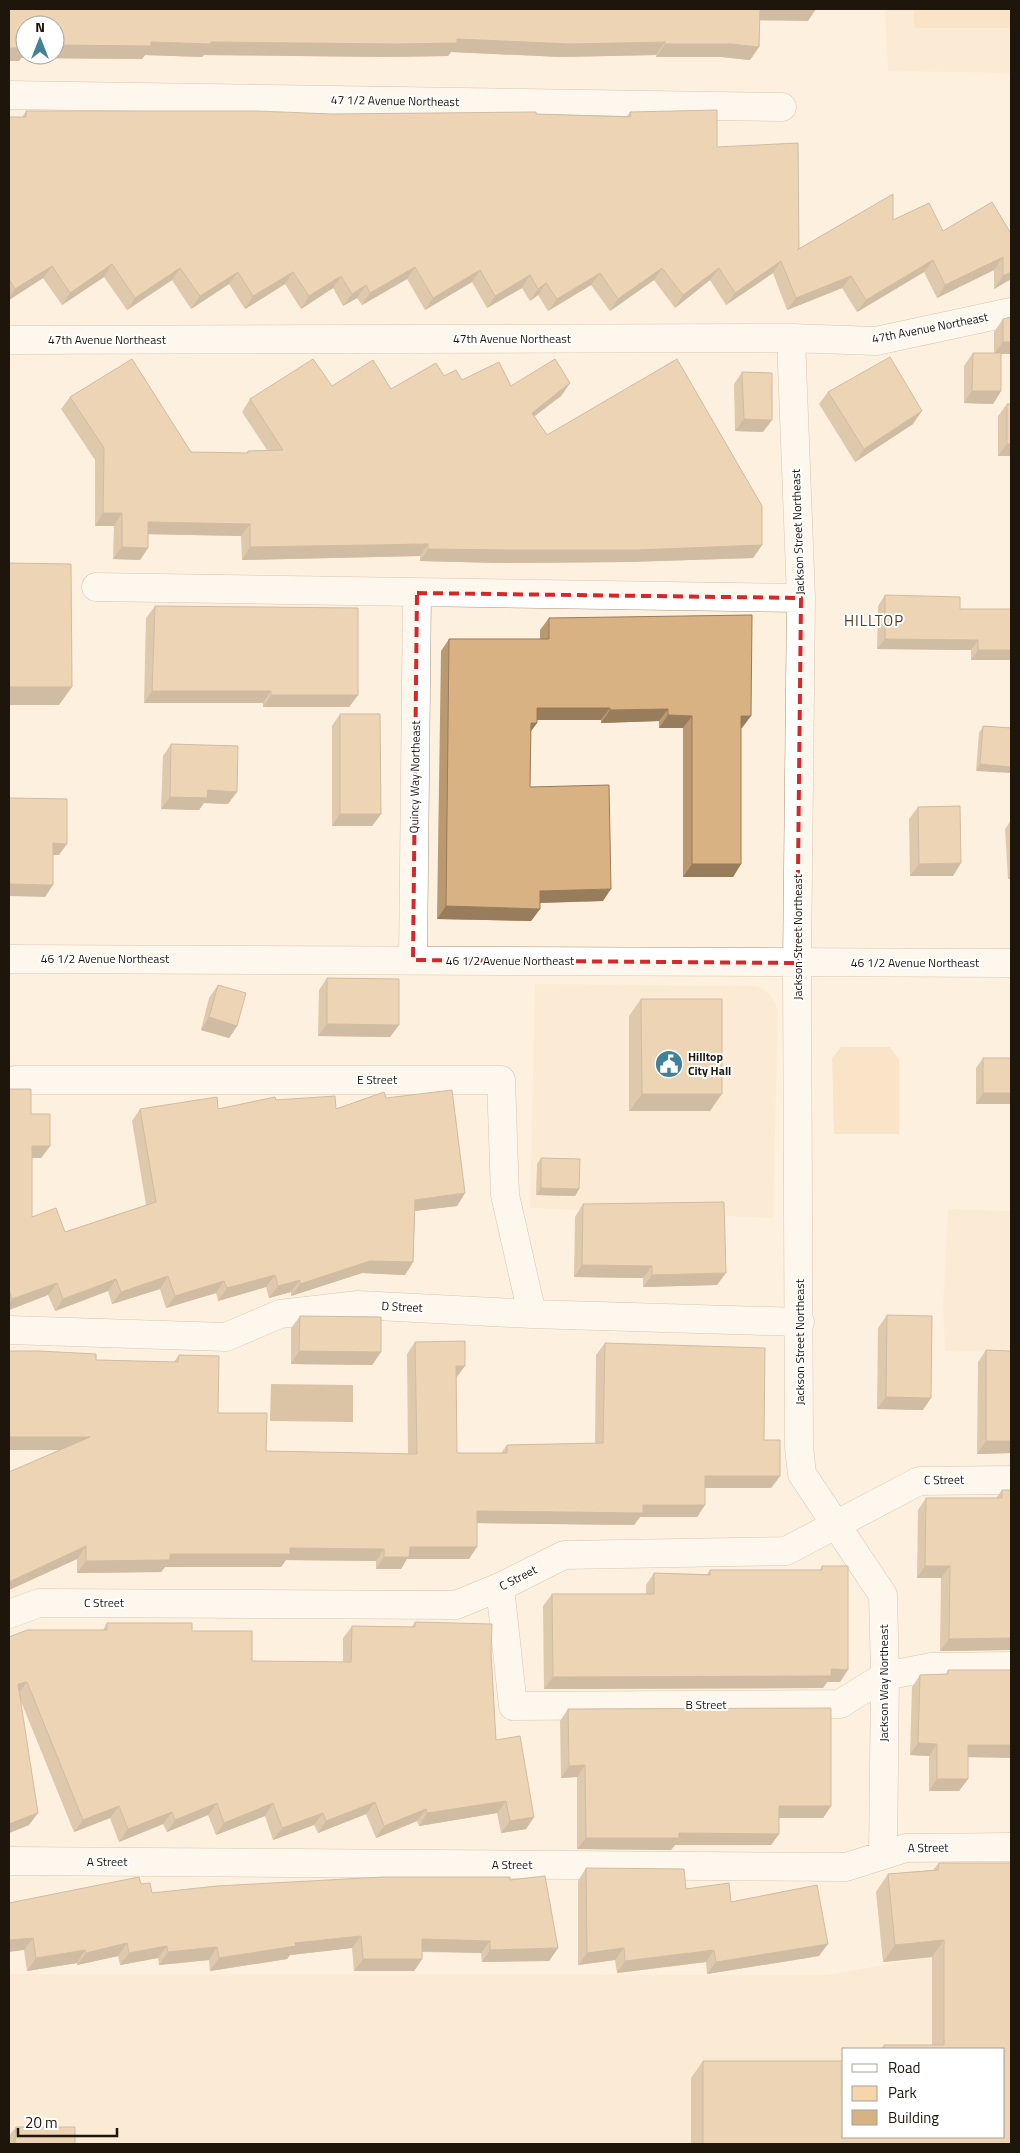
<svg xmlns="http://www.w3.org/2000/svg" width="1020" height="2153" font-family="'Titillium Web',sans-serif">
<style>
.built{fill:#fbe4c8;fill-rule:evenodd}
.green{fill:#f7d5ab}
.water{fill:#b28e5f}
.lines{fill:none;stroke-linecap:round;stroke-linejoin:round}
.street-casing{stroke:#aa9478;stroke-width:29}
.street{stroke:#fff;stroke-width:28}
.wall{fill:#ba9970}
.shaded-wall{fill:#977d5b}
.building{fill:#d8b282;stroke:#977d5b}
.marked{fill:none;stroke:#d62828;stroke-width:4;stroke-dasharray:10 6;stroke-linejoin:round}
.labels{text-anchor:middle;stroke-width:4;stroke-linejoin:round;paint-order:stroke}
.street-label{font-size:12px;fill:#1e160b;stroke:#fff}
.poi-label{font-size:12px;font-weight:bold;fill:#1e160b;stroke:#fff;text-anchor:start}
.quarter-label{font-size:15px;letter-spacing:1px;fill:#534027;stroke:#fff}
</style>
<rect width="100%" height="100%" fill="#fef0de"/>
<path class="built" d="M885 9H1011V73L888 71Z
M535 984 757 986 770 994 778 1009 773 1218 530 1208Z
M948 1209 1011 1211V1352L945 1351 943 1307Z
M939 1955 1011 1957V2144H9V1974L827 1975ZM844 2049H1004V2137H844Z"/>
<path class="green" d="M914 9H1011V28H914Z
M841 1047H890L899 1059V1134H834L832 1058Z"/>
<path class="water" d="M271 1384 353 1385V1422L270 1421Z"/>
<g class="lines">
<defs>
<path id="street" d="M9 95 782 107
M791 338 801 598 797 963 799 1447 802 1474 883 1595 885 1676 883 1855
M9 340 791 338 876 341 1011 312
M96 587 801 598
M9 959 1011 963
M413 960 417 593
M16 1080H501L505 1195 532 1314
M9 1330 226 1337 280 1314 358 1305 532 1314 800 1322
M500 1587 513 1706 840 1704 885 1676 931 1667 1011 1666
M9 1614 39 1603 456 1605 500 1587 564 1555 786 1551 919 1481 1011 1480
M9 1861 846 1867 906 1848 1011 1847"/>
</defs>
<use href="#street" class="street-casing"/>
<use href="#street" class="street"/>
</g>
<path class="wall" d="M9 9 808 21 760 20 759 47 750 60 721 57H656V55L561 57 451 52 448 56 386 57 204 55 202 57 145 55 142 59 21 58 19 61H9Z
M26 111 331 114H536L627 116 630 112 717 147 799 248 893 220 943 231 992 202 1011 279 994 289V270L937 298 924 272 857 312 842 288 787 310 773 273 726 305 710 280 675 308 654 280 610 311 591 285 548 311 538 295 530 301 522 288 487 308 472 282 425 310 407 279 362 305 357 298 343 306 333 288 301 309 285 284 245 309 229 284 191 309 172 280 127 310 104 277 62 305 43 278 9 300V117H22Z
M1003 319 1011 354H1001V391L993 404 964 403V366L973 353H994V332Z
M742 372 763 432 735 431 734 384Z
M444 376 462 380 511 386 570 383 561 396 534 416 547 435 762 545 753 558 628 562 501 563 420 561V556L242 560 241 536 148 534V548L140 560 113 559 114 526H95V460L61 409 70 397 191 452 247 453 248 451 267 450 242 412 250 399 332 386 391 389Z
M828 392 913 424 855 462 819 404Z
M1007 404 1011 456H998V416Z
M885 595 960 609H1011V658L1010 660H971V650L877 649 878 606Z
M155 606 358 695 349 707H263V703H144L146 618Z
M549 618 742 728H741V864L733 877H683V728H659V721L601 723V720H537V723L531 731 530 787 603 901 540 903V909L531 921 437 919 441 651 449 639H540V630Z
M340 714 381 814 372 826H332V726Z
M983 726 1011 728 976 771 979 733Z
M171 744 228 804 204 803 199 810 161 809 163 756Z
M918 807 953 876H910L909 819Z
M1011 820V879H1008L1005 829Z
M327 978 399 1025 390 1037 318 1036 319 990Z
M218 985 237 1026 229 1038 201 1030 209 998Z
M641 999 710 1111H629V1016Z
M983 1058 1011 1104H976V1068Z
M9 1089 31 1114 50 1146 41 1158H32V1217L65 1232 146 1205 132 1121 140 1109H218L276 1100 336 1109 386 1098 465 1193 457 1206 415 1211 413 1262 405 1275 362 1273 291 1296V1292L269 1298 266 1287 218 1301 216 1293 166 1308 160 1289 112 1304 108 1291 55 1311 48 1295 9 1310Z
M541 1158 579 1189 575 1196 536 1195 537 1164Z
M583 1204 717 1285 643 1287V1278L574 1277 575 1217Z
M887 1315 923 1410 877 1409 878 1328Z
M300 1316 381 1352 372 1365 291 1364V1328Z
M415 1342 456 1378 457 1453H501L507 1445 595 1443 596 1355 605 1343 764 1440 780 1476 771 1488H705V1505L697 1517H640L634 1525 477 1523 469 1559H407L401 1569H376V1561L286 1560 281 1567H165L161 1572 77 1573V1559L9 1590V1472L61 1450H9L96 1360 174 1362 179 1355 218 1413 266 1451 408 1454 407 1354Z
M986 1350 1011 1453 977 1454 978 1362Z
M1002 1490 1011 1650 940 1651 941 1578H917L918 1510 926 1498H996Z
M822 1566 840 1682H827L823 1688 544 1689 543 1606 552 1594H646V1585L654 1573 707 1574 710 1570H820Z
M415 1622 491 1653 496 1740 534 1817 526 1829 501 1833 497 1813 419 1826 417 1821 376 1838 366 1814 318 1833 314 1825 273 1840 265 1816 216 1835 208 1815 167 1832 163 1824 119 1842 110 1818 74 1832 20 1699 29 1825 9 1833V1637L103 1630 107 1623 192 1631 252 1661 343 1662V1638L352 1626 412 1627Z
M948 1670 968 1757V1779L959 1791H929V1756L910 1755 912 1687 920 1675 946 1674Z
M568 1709 831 1806 823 1818H779V1834L771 1845H675L671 1850 577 1849V1777L561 1778 560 1721Z
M939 1863H1011V2144H691V2078L703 2061H844V2137H1004V2049H881L884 2045H932V1957L883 1962 876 1892 888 1874 933 1870Z
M586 1868 686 1889 731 1902 819 1956 707 1974 706 1962 617 1973 615 1960 578 1965V1881Z
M510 1880 558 1948 549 1961 482 1962 481 1953 422 1952V1959L414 1971H354L352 1948 290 1955 287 1959 210 1971 209 1960 159 1965 158 1958 120 1965 118 1956 77 1965V1963L27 1971 24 1950 9 1903 141 1884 152 1893Z
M16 2127 75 2144H9V2136Z"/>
<path class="shaded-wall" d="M759 9H816L808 21 751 20Z
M457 39 665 42 656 55 561 57 451 52 448 56 386 57 204 55 202 57 145 55 142 59 21 58 19 61H9V48H25V55H55V45L151 42H211Z
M665 44H731L759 47 750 60 721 57H656Z
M1003 257 994 270 937 298 945 285Z
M933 260 924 272 857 312 866 300Z
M781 261 773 273 726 305 735 293Z
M112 264 104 277 62 305 70 293Z
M52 266 43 278 9 300V298L15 289Z
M415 267 407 279 362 305 370 293Z
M180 268 172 280 127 310 135 298Z
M662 268 654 280 610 311 618 299Z
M719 268 710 280 675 308 683 295Z
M480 270 472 282 425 310 433 298Z
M238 272 229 284 191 309 200 296Z
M293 272 285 284 245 309 253 296Z
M1011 272V279L994 289 1003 276Z
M600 273 591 285 548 311 557 299Z
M530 275 522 288 487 308 495 296Z
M341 276 333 288 301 309 309 296Z
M851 276 842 288 787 310 796 298Z
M546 283 538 295 530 301 538 289Z
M366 285 357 298 343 306 352 294Z
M1003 342H1011V354H994Z
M570 383 561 396 523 425 532 413Z
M972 391H1001L993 404 964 403Z
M922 411 913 424 855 462 864 449Z
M744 419 772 420 763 432 735 431Z
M1007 444H1011V456H998Z
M103 513H122L114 526H95Z
M148 522 250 524 241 536 140 534Z
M428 544 420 556 242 560 250 547Z
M762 545 753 558 628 562 501 563 420 561 428 549Z
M122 547 148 548 140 560 113 559Z
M885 639 978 640 971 650 877 649Z
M978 650H1011V658L1010 660H971Z
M9 687H72L59 705H9Z
M152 691H271L263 703H144Z
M271 695H358L349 707H263Z
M537 708H610L601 720H528Z
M668 709 659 721 601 723 610 710Z
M668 715 692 716 683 728H659Z
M741 716H751L742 728H733Z
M531 723H537L528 735Z
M980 764 1011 767V773L976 771Z
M208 790 237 792 228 804 204 803 199 810 161 809 170 797Z
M340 814H381L372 826H332Z
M53 843 67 844 59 855H46Z
M961 863 953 876H910L919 864Z
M692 864H741L733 877H683Z
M1011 874V879H1008Z
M9 884 53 885 45 897 9 896Z
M611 889 603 901 532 903 540 891Z
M446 906 540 909 531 921 437 919Z
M209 1017 237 1026 229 1038 201 1030Z
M327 1024 399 1025 390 1037 318 1036Z
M983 1093H1011V1104H976Z
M642 1094H722L710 1111H629Z
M32 1146H50L41 1158H24Z
M541 1188 579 1189 575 1196 536 1195Z
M465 1193 457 1206 406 1212 415 1200Z
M370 1261 413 1262 405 1275 362 1273 291 1296 300 1284Z
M582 1265 652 1266 643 1278 574 1277Z
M726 1273 717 1285 643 1287 652 1275Z
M275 1275 266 1287 218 1301 227 1288Z
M168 1276 160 1289 112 1304 121 1292Z
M116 1279 108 1291 55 1311 63 1299Z
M300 1280 291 1292 269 1298 278 1286Z
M224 1281 216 1293 166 1308 175 1296Z
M57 1283 48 1295 9 1310V1304L12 1299Z
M299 1351 381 1352 372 1365 291 1364Z
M456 1366H465L456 1378H447Z
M886 1397 931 1398 923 1410 877 1409Z
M9 1437H90L82 1450H9Z
M986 1441H1011V1453L977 1454Z
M705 1476H780L771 1488H697Z
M643 1505H705L697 1517H640L634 1525 469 1523 477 1511Z
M86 1546 77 1559 9 1590V1582Z
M410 1547H477L469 1559H407L401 1569H376L384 1557Z
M290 1548 384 1549 376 1561 286 1560 281 1567H165L161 1572 77 1573 86 1561 170 1554Z
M925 1566H950L941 1578H917Z
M1011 1638V1650L940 1651 949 1639Z
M831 1669 848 1670 840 1682H827L823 1688 544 1689 553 1677Z
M27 1682 18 1694V1684Z
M918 1743 937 1744 929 1756 910 1755Z
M968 1745H1011V1758L959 1757Z
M585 1765 577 1777 561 1778 569 1766Z
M937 1779H968L959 1791H929Z
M506 1801 497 1813 419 1826 427 1813Z
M375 1802 366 1814 318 1833 326 1821Z
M217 1803 208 1815 167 1832 175 1820Z
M273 1803 265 1816 216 1835 224 1823Z
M119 1806 110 1818 74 1832 83 1820Z
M779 1806H831L823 1818H771Z
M426 1809 417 1821 376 1838 384 1826Z
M172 1812 163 1824 119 1842 128 1829Z
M38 1813 29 1825 9 1833V1824Z
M323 1813 314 1825 273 1840 282 1828Z
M534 1817 526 1829 501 1833 510 1821Z
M679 1833 779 1834 771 1845H675L671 1850 577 1849 586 1838Z
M361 1936 352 1948 290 1955 287 1959 210 1971 219 1958 295 1943Z
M33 1938 24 1950 9 1952V1940Z
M422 1939 490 1941 481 1953 414 1951Z
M944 1940 932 1957 883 1962 895 1945Z
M127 1943 118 1956 77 1965 86 1953Z
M828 1944 819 1956 707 1974 716 1962Z
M167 1946 158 1958 120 1965 129 1953Z
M217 1947 209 1960 159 1965 168 1952Z
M558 1948 549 1961 482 1962 490 1950Z
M624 1948 615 1960 578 1965 587 1953Z
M85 1950 77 1963 27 1971 36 1958Z
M714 1950 706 1962 617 1973 625 1961Z
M363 1959H422L414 1971H354Z"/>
<path class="building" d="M9 9H760L759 47 731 44H665V42L571 44 457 39V43L396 44 211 42V44L151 42V46L55 45V25H25V48H9Z
M717 110V147L798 143 799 248 797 250 893 194V220L929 203 943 231 992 202 1010 232 1011 231V272L1003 276V257L945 285 933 260 866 300 851 276 796 298 781 261 735 293 719 268 683 295 662 268 618 299 600 273 557 299 546 283 538 289 530 275 495 296 480 270 433 298 415 267 370 293 366 285 352 294 341 276 309 296 293 272 253 296 238 272 200 296 180 268 135 298 112 264 70 293 52 266 15 289 9 279V117H26V111H257L331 114 536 112V114L631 117 630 112Z
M1011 317V342H1003V319Z
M973 353H1001V391H972Z
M890 357 922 411 864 449 828 392Z
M132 359 191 452 248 453V451L283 450 250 399 313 359 332 386 373 360 391 389 436 363 444 376 456 370 462 380 499 362 511 386 555 359 570 383 532 413 547 435 677 359 762 506V545L637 550H510L428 549V544L250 547V524L148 522V548L122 547V513H103L104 448 70 397Z
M742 372 772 373V420L744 419Z
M1007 404H1011V444H1007Z
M9 563 71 564 72 687H9Z
M885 595 960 597V609H1011V650H978V640L885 639Z
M155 606 358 608V695H271V691H152Z
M752 615 751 716H741V864H692V716L668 715V709L610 710V708H537V723H531L530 787 609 785 611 889 540 891V909L446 906 449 639H549V618Z
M340 714H380L381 814H340Z
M983 726 1011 728V767L980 764Z
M171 744 238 746 237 792 208 790 207 798 170 797Z
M9 798 67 799V844L53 843V885L9 884Z
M960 806 961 863 919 864 918 807Z
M327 978 399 979V1025L327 1024Z
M218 985 246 993 237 1026 209 1017Z
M641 999H722V1094H642Z
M983 1058H1011V1093H983Z
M9 1089H31V1114H50V1146H32V1217L56 1208 65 1232 156 1202 140 1109 217 1097 218 1109 275 1097 276 1100 335 1096 336 1109 384 1092 386 1098 452 1090 465 1193 415 1200 413 1262 370 1261 300 1284V1280L278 1286 275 1275 227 1288 224 1281 175 1296 168 1276 121 1292 116 1279 63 1299 57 1283 12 1299 9 1290Z
M541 1158 580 1159 579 1189 541 1188Z
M724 1202 726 1273 652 1275V1266L582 1265 583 1204Z
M887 1315 932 1316 931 1398 886 1397Z
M300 1316 381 1317V1352L299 1351Z
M465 1341V1366H456L457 1453H507V1445L603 1443 605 1343 765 1348 764 1440H780V1476H705V1505H643V1513L477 1511V1547H410L409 1557H384V1549L290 1548V1554H170V1560L86 1561V1546L9 1582V1472L90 1437H9V1351H39L96 1354V1360L178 1362 179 1355 219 1356 218 1413H267L266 1451 417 1454 415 1342Z
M986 1350 1011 1351V1441H986Z
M1002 1490H1011V1638L949 1639 950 1566H925L926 1498H1002Z
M822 1566H848V1670L831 1669V1676L553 1677 552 1594H654V1573L710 1575V1570H822Z
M415 1622 492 1624 491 1653 496 1740 520 1736 534 1817 510 1821 506 1801 427 1813 426 1809 384 1826 375 1802 326 1821 323 1813 282 1828 273 1803 224 1823 217 1803 175 1820 172 1812 128 1829 119 1806 83 1820 27 1682 18 1684 38 1813 9 1824V1637L27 1630H107V1623H192V1631H252V1661L351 1662 352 1626 415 1627Z
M948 1670H1011V1745H968V1779H937V1744L918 1743 920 1675 948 1674Z
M831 1708V1806H779V1834L679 1833V1838H586L585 1765 569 1766 568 1709Z
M939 1863H1011V2144H703V2061H844V2137H1004V2049H884V2045H944V1940L895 1945 888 1874 938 1870Z
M586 1868 684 1869 686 1889 729 1883 731 1902 817 1885 828 1944 716 1962 714 1950 625 1961 624 1948 587 1953Z
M545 1876 558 1948 490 1950V1941L422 1939V1959H363L361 1936 295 1943 296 1946 219 1958 217 1947 168 1952 167 1946 129 1953 127 1943 86 1953 85 1950 36 1958 33 1938 9 1940V1903L139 1877 141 1884 150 1883 152 1893 217 1886 383 1877H510V1880Z
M16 2127H75V2144H15Z"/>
<path d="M0 0H1020V2153H0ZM417 593 801 598 797 963 413 960Z" fill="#fef0de" fill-opacity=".55" fill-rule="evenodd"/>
<path class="marked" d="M417 593 801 598 797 963 413 960Z"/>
<defs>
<symbol id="civic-disc" viewBox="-11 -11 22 22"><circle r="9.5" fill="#428196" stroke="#fff"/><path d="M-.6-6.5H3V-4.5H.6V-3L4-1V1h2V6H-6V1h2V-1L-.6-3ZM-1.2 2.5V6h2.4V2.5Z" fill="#fff"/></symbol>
</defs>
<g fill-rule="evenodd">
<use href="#civic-disc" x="653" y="1048" width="32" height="32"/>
</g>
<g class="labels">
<g class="street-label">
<text transform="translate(395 101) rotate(1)" y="4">47 1/2 Avenue Northeast</text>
<text transform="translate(930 328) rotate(-11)" y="4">47th Avenue Northeast</text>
<text x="512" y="343">47th Avenue Northeast</text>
<text x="107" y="344">47th Avenue Northeast</text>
<text transform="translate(798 532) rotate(-92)" y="4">Jackson Street Northeast</text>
<text transform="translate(415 777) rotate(-89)" y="4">Quincy Way Northeast</text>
<text transform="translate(798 937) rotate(-90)" y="4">Jackson Street Northeast</text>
<text x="105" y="963">46 1/2 Avenue Northeast</text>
<text x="510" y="965">46 1/2 Avenue Northeast</text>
<text x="915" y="967">46 1/2 Avenue Northeast</text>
<text x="377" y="1084">E Street</text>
<text transform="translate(402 1307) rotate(3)" y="4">D Street</text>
<text transform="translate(800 1342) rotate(-90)" y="4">Jackson Street Northeast</text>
<text transform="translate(944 1480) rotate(-1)" y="4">C Street</text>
<text transform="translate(518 1578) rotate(-27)" y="4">C Street</text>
<text x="104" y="1607">C Street</text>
<text transform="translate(884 1683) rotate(-90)" y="4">Jackson Way Northeast</text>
<text x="706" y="1709">B Street</text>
<text transform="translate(928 1848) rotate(-1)" y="4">A Street</text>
<text x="107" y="1866">A Street</text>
<text x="512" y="1869">A Street</text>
</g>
<g class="poi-label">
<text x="688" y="1061">Hilltop<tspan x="688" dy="14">City Hall</tspan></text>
</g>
<g class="quarter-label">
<text x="874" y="626">HILLTOP</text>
</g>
</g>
<rect width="1020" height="2153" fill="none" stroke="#1e160b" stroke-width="20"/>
<rect x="842" y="2048" width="162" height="90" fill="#ffffff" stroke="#a5a29d"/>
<rect x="852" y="2064" width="25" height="8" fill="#ffffff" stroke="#a5a29d"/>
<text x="888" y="2073" font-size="15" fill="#1e160b">Road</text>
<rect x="852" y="2086" width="25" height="15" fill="#f7d5ab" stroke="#a5a29d"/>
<text x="888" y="2098" font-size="15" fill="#1e160b">Park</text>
<rect x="852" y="2110" width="25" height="15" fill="#d8b282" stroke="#a5a29d"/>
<text x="888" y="2123" font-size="15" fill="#1e160b">Building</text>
<g transform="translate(40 40)"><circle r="24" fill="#ffffff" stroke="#a5a29d"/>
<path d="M0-4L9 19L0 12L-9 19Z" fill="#428196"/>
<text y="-8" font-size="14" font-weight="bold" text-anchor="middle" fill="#1e160b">N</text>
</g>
<path d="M18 2128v8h99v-8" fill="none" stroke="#1e160b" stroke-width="2.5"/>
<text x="25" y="2128" font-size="15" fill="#1e160b" stroke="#ffffff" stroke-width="4" paint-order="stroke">20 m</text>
</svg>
